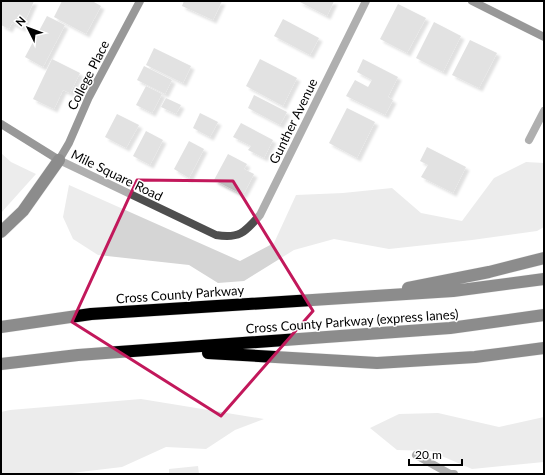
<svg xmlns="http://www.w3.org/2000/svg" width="545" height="475" font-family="Lato,sans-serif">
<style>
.green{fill:#d5d5d5}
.building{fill:#bebebe;filter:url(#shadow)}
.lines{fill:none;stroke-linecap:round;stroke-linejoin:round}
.highway-casing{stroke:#dbdbdb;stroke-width:13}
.street{stroke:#4e4e4e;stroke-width:8}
.secondary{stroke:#1b1b1b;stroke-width:8}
.highway{stroke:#000;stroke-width:12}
.marked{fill:none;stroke:#c2185b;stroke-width:3;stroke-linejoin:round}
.labels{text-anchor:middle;stroke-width:3;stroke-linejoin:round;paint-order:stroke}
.street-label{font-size:13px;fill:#000;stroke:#fff}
</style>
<defs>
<filter id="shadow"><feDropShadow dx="3.5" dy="3.5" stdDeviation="1" flood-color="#0004"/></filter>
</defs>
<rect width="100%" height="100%" fill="#fff"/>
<path class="green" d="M1 153 11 162 36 174 1 213Z
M526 162 544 163V227L537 231 472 240 389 249 334 239 294 250 244 281 218 283 189 265 98 255 73 239 63 217 69 185 240 261 274 243 296 195 343 193 392 188 421 213 462 221 494 178Z
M141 399 264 419 235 430 206 449 166 447 122 467 63 474H1V412L10 410Z
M438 413 499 427 544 417V462L472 469 430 451 397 450 370 428 399 414Z
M198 466 199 474H169V469Z"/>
<path class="building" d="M1 1H34L22 28 12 23 9 29 1 25Z
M62 1H92L101 6 86 34 54 17Z
M184 1H222L213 20 182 6Z
M298 1H334L327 16Z
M398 4 426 18 407 53 380 39Z
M47 16 65 25 43 67 25 57Z
M283 19 319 38 310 55 274 36Z
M434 22 461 36 443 72 416 58Z
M470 40 497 53 479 88 452 75Z
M154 48 191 66 183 83 146 65Z
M52 59 80 73 70 93 63 90 54 109 33 99Z
M260 59 297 78 283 106 246 86Z
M363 59 398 77 388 97 393 100 385 115 346 96 355 80 368 87 372 80 357 72Z
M144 66 172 80 165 94 137 80Z
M146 86 162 94 152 113 136 105Z
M254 95 287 112 280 125 248 108Z
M166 98 181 105 176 114 161 107Z
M347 108 375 122 357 158 329 143Z
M200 113 218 122 210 137 193 128Z
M117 114 139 125 126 148 105 137Z
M241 123 273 140 264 158 248 150 251 146 233 137Z
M146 131 163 140 150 165 133 156Z
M189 141 204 149 189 178 174 169Z
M427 147 466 167 453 193 421 177 428 165 420 161Z
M228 154 247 164 244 169 254 174 243 195 214 180Z"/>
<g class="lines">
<defs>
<path id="highway" d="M1 232 23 211 59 160
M408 288 489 272 544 258
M1 327 91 314 453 291 544 279
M208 353 377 363 475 357 544 348
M1 364 78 355 450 328 544 315"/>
</defs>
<use href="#highway" class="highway-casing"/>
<path class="street" d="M529 140 544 111
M59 160 216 235C240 239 245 232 260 215L366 1
M416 455 450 474H454"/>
<path class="secondary" d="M472 1 544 37
M1 124 59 160 69 143 89 97 140 1"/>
<use href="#highway" class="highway"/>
</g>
<path d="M0 0H545V475H0ZM137 180 233 181 313 311 221 416 72 322Z" fill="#fff" fill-opacity=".55" fill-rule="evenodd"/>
<path class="marked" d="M137 180 233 181 313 311 221 416 72 322Z"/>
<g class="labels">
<g class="street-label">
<text transform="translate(88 75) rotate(-63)" y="5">College Place</text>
<text transform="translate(293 121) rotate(-64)" y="5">Gunther Avenue</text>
<text transform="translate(117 175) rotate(26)" y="5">Mile Square Road</text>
<text transform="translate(180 294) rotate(-4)" y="5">Cross County Parkway</text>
<text transform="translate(352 321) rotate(-4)" y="5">Cross County Parkway (express lanes)</text>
</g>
</g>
<rect width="545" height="475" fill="none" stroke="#000000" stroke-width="4"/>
<g transform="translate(28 28) rotate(312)" stroke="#ffffff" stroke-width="3" paint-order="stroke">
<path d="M0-3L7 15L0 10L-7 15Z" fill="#000000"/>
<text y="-6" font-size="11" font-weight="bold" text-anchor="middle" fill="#000000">N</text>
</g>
<path d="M409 459v6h53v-6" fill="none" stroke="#000000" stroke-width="2"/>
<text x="415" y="459" font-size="12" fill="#000000" stroke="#ffffff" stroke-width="3" paint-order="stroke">20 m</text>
</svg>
